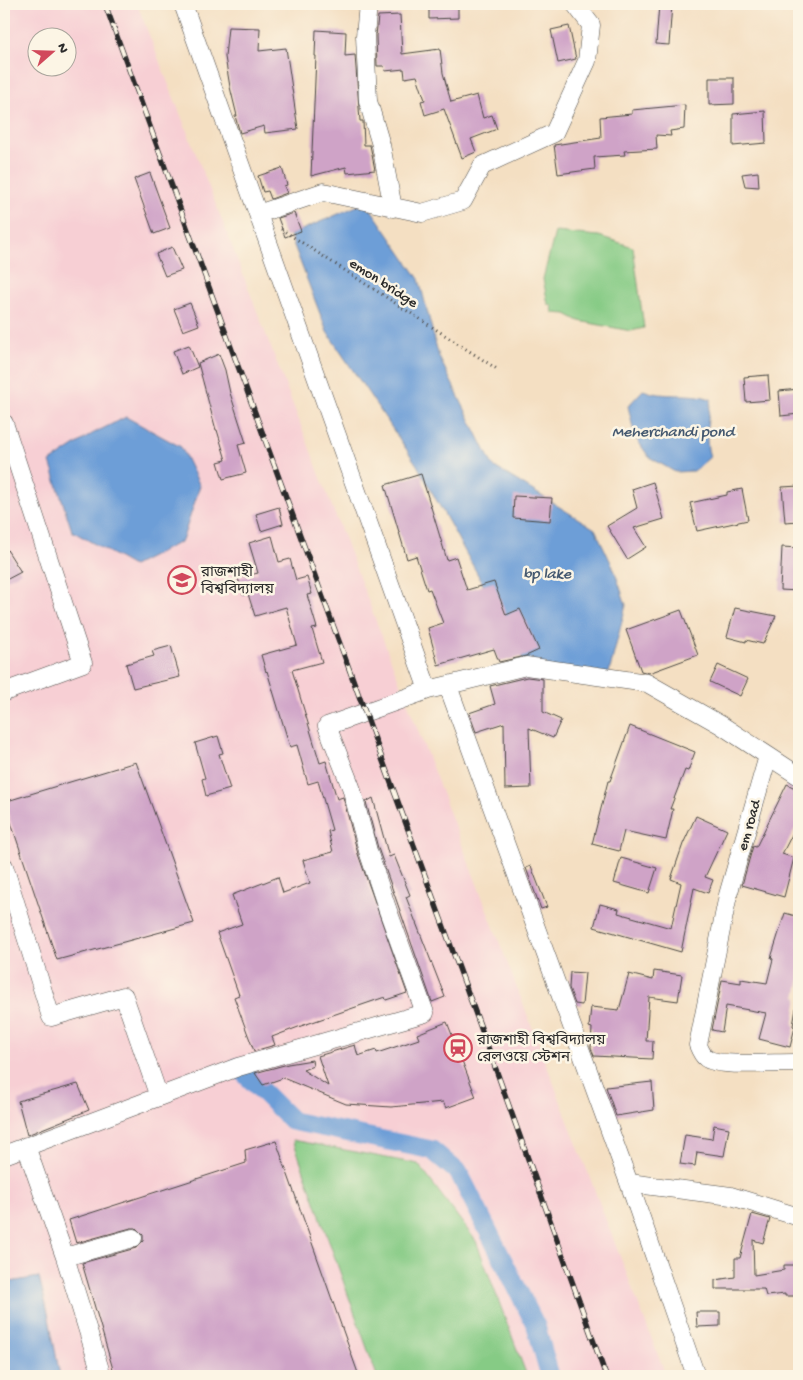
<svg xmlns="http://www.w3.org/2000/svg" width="803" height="1380" font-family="'Gochi Hand','Noto Sans Bengali',sans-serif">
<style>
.built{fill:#f7cfd4;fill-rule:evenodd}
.green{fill:#86cb85;stroke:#587b58}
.water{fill:#6d9ed7;stroke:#4c6481}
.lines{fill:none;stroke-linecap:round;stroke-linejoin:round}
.canal{stroke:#6d9ed7;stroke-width:19}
.building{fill:#cfa3c7}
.minor-casing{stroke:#494642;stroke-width:19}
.path{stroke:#494642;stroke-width:3;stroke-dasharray:1 4;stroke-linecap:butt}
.minor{stroke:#fff;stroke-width:18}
.rail-casing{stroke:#2b2b2b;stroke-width:5.5}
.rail{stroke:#fcf5e5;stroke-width:4;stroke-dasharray:11;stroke-linecap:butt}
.labels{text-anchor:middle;stroke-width:5;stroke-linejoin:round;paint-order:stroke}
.street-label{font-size:15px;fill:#2b2b2b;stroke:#fcf5e5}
.poi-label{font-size:15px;fill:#2b2b2b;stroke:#fcf5e5;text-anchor:start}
.water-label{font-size:16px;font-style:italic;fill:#455970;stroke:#fcf5e5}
</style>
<rect width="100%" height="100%" fill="#fcf5e5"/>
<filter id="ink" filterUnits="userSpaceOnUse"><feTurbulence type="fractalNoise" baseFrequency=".02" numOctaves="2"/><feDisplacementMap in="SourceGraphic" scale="10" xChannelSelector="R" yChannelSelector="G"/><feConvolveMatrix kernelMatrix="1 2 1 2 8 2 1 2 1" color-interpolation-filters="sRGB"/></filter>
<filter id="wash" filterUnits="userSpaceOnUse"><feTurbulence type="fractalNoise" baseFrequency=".0096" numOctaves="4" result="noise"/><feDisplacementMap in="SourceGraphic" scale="20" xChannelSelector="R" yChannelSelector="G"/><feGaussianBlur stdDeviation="1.12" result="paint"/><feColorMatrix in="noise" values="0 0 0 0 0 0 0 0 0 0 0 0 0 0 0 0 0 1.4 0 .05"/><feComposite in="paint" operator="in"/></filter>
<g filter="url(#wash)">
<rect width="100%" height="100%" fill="#f4dfc2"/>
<path class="built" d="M4 4H137L227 233 666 1376H4ZM38 38H68V68H38Z"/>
<path class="green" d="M555 232 599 236 633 247 644 328 631 331 579 321 566 314 553 313 552 306 548 304 543 279Z
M293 1140 418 1164 476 1241 527 1376H377Z"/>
<path class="water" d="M366 202 419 279 439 357 493 466 595 529 614 569 626 605 608 677 526 666 478 575 417 465 327 332 290 235Z
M643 390C665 399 689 391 711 399 708 418 704 439 710 457L694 471 675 472 649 457 635 437 628 406Z
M126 417 181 447 200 486 182 541 133 566 72 531 50 462 92 434Z
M39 1277 48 1313 60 1376H4V1283Z"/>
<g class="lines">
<path class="canal" d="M238 1067 292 1121 432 1150 459 1173 536 1326 550 1376"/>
</g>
<g id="blocks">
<path class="building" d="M429 4H458V18L429 19Z
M659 4H672L669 45 656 44Z
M400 15 402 54 440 49 443 73 451 102 477 95 483 118 492 115 497 129 471 139 476 152 462 158 444 109 425 115 421 101 425 100 417 76 405 78 404 69 385 71 384 66H377L376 36 378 16Z
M569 26 576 59 558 63 551 30Z
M228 27 260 28 259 51 286 48 298 129 265 133 264 126 240 133 235 116H237L230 87 225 57Z
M316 30 346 32 345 56 355 55 360 121H363L364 145H370L375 170 347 173 346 167 311 176 316 56H315Z
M709 78H734V104L709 105Z
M685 105 684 129 670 131 671 136 656 135 657 149 624 151 625 155 594 157 595 169 558 174 554 145 601 138 600 117 632 114V110Z
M765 111 766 143 733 146V114Z
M282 168 287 185 284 186 287 193 271 199 268 191 263 192 258 176Z
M758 172 759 187 745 186 742 174Z
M150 173 170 228 154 234 134 179Z
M294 213 301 231 285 237 278 218Z
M172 247 182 270 165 276 156 254Z
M190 303 199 325 183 331 174 309Z
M189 345 198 367 182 374 173 351Z
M219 354 225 370 230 393 246 443 238 445 246 473 223 479 218 462 226 460 217 430H216L198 363Z
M768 375 770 400 746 402 744 377Z
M799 389V414L781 416 779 391Z
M421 474 447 560 456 557 467 590 494 582 506 615 520 609 539 650 526 656 499 662 494 649 438 665 428 628 443 623 430 589 427 590 416 556 407 559 385 485Z
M653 482 664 519 634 528 646 547 627 559 607 526 637 508 632 489Z
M799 486V521L785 522 782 487Z
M742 489 748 520 697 531 690 503 727 495V492Z
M514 496 552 498 550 521 513 518Z
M279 507 283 524 261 531 256 514Z
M272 536 279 562 290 559 296 580 307 577 312 594 307 595 317 628 312 629 322 662 292 670 320 763 326 761 337 799 343 797 358 854 407 993 386 1000 385 997 301 1026 272 1037 275 1045 254 1051 234 997 239 995 217 933 242 924 232 895 278 877 283 893 310 883 303 860 333 852 328 831 332 830 318 781 308 784 297 745 290 747 267 671 266 672 261 655 297 645 286 607 255 616 248 594 243 595 238 578 258 573 249 543Z
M4 545 21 572 4 581Z
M782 547 799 548V591L780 590Z
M735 608 776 616 763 644 746 640V642L727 637Z
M681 610 698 655 649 673 641 671 626 630Z
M171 646 180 677 133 688 126 664 154 656 152 651Z
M718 665 748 679 740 696 710 682Z
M527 677 543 679V712L561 720 553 738 529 728 531 788 505 789 504 723 476 732 469 713 495 704 490 686Z
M630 726 695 752 688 771 685 770 670 809H673L666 840 624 831 619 851 592 844 608 781H610Z
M218 736 223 753 219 754 230 789 206 796 202 779 205 778 195 743Z
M136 762 194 923 57 960 4 802Z
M787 784 799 790V821L782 854 794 858 784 897 742 885 753 846 756 847Z
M373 798 389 857 394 855 410 895 406 897 445 997 432 1002 378 848 366 802Z
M696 816 727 830 705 877 713 880 708 893 694 888 681 952 594 927 600 904 619 909 618 913 671 928 681 883 671 879 683 844Z
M621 858 657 868 649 893 614 883Z
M531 866 547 907 541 909 526 868Z
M785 913 799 917V983L796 997H798L793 1026 795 1027 790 1047 759 1039 766 1013 726 1006 722 1032 712 1030 722 980 741 983V979L767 983 773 959 771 958Z
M654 971 682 975 678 1001 649 997 646 1041H653L652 1059 594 1056 591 1048 592 1028 589 1027 591 1007 619 1010 629 974 653 980Z
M570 972 585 973 582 1005 575 1004 569 988Z
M447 1022 476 1097 446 1108 443 1102 391 1107 346 1104 283 1078 263 1085 255 1073 288 1064 312 1060 313 1066 303 1070 328 1086 318 1056 355 1045 358 1056 376 1050 377 1053 419 1039 417 1034Z
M652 1082 654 1110 616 1116 606 1087Z
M78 1084 89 1110 27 1135 18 1101Z
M714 1125 729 1128 724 1156 697 1152 695 1166 680 1164 685 1135 712 1139Z
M276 1141 359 1376H115L82 1263 136 1248 143 1241V1235L136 1228H131L76 1243 69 1220 246 1163 245 1150Z
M752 1214 770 1219 763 1243 753 1240 754 1275 784 1270V1265H799V1296H785V1294L766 1296 764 1289H715V1280L735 1277V1258H740Z
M696 1312H720V1326L697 1327Z"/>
</g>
</g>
<g filter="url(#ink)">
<use href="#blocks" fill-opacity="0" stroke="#494642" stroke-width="1"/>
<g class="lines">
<defs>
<path id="minor" d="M183 4 428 690
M368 4 365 36 368 101 381 145 393 208
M258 214 323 192 422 213 463 201 482 166 554 133 587 61 591 25 575 4
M4 423 83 663 4 692
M448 686 629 1183 696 1376
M768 756 728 895 698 1045C700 1050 702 1055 706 1058 719 1068 780 1062 799 1063
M4 866 51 1017 124 996 159 1097
M26 1146 65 1257 133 1238
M4 1155 238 1067 425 1013 387 908 368 851 351 787 327 726 428 690 526 666 647 683 721 725 799 776
M629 1183 731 1196 799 1217
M65 1257 102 1376"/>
</defs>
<use href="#minor" class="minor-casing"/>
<path class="path" d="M281 229 497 369"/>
<use href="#minor" class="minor"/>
<defs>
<path id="rail" d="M105 4 485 1039 606 1376"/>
</defs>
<use href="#rail" class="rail-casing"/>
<use href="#rail" class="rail"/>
</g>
</g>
<defs>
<symbol id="university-ring" viewBox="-11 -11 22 22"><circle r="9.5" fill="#fcf5e5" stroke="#d1495b" stroke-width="1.5"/><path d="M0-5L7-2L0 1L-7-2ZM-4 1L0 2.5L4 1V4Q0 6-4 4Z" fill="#d1495b"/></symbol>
<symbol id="station-ring" viewBox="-11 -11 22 22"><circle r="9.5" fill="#fcf5e5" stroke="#d1495b" stroke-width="1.5"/><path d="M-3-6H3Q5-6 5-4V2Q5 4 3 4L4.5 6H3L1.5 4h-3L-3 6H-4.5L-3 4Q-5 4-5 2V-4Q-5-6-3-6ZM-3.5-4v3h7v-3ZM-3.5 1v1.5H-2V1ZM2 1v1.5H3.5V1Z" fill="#d1495b"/></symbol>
</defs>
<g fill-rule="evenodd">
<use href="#university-ring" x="166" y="564" width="32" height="32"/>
<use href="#station-ring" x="442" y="1032" width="32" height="32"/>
</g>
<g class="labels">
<g class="street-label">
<text transform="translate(384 282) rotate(33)" y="5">emon bridge</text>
<text transform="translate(748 825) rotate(-74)" y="5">em road</text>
</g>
<g class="poi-label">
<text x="201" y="576">রাজশাহী<tspan x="201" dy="17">বিশ্ববিদ্যালয়</tspan></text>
<text x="477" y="1044">রাজশাহী বিশ্ববিদ্যালয়<tspan x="477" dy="17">রেলওয়ে স্টেশন</tspan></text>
</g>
<g class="water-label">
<text x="673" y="436">Meherchandi pond</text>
<text x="547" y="578">bp lake</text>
</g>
</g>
<rect width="803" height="1380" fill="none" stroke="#fcf5e5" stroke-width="20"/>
<g transform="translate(52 52) rotate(70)"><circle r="24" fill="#fcf5e5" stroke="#a8a49b"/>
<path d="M0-4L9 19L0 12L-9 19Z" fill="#d1495b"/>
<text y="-8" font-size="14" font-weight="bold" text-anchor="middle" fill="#2b2b2b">N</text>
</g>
</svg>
